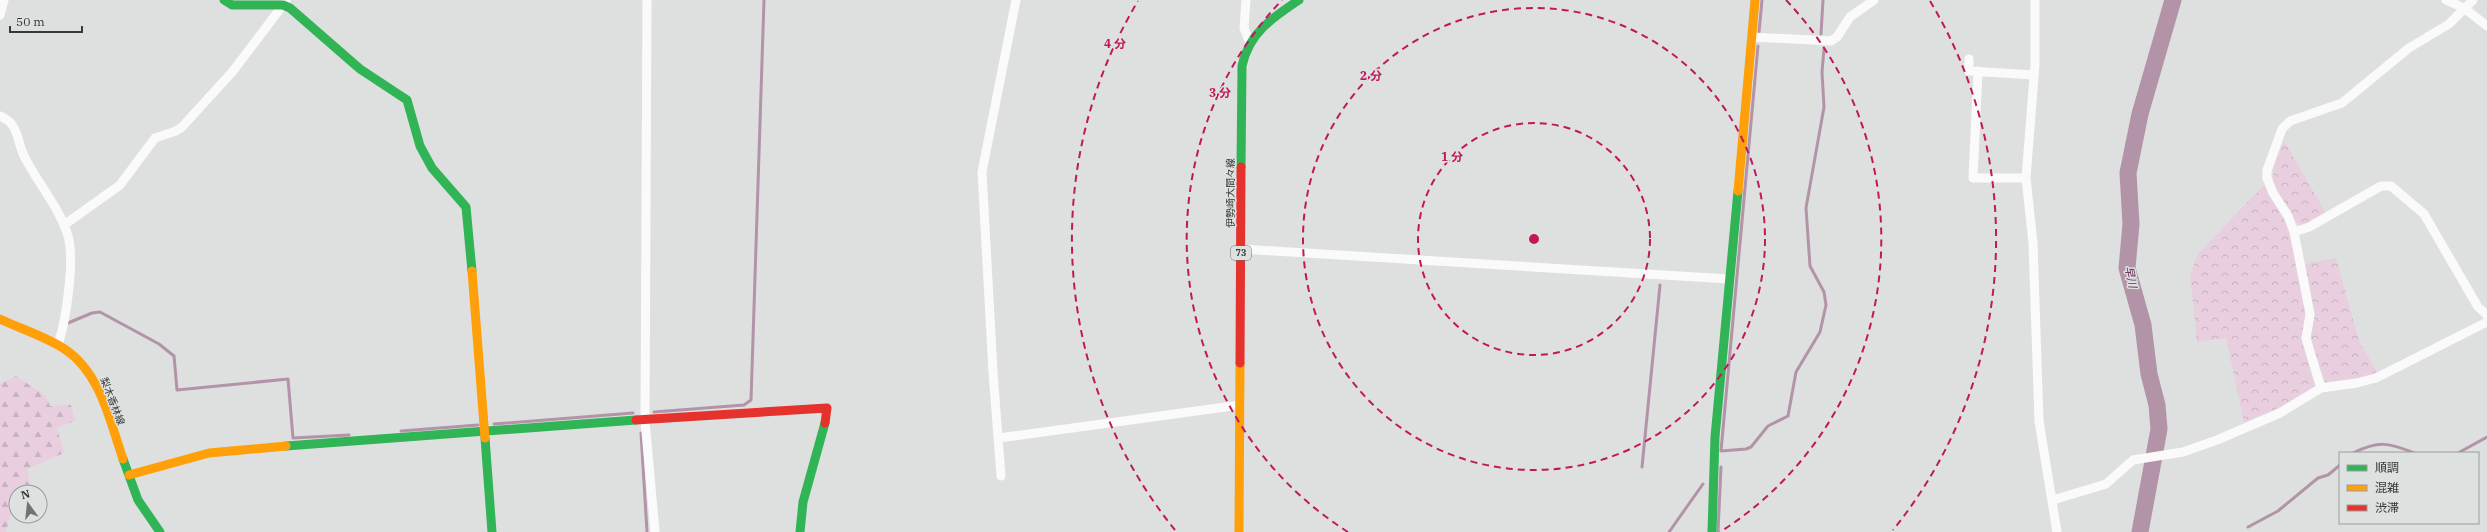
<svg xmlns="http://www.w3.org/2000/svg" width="2487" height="532" font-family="'IBM Plex Serif','Noto Sans JP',serif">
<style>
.forest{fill:url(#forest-firs)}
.park{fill:url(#park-crowns)}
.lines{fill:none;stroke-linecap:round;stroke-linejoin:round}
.stream{stroke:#b393a8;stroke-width:3}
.river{stroke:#b393a8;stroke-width:17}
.street{stroke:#fafafa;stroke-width:9}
.fast{stroke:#30b455;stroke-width:9}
.slow{stroke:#ff9f0a;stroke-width:9}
.jam{stroke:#e5322d;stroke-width:9}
.ring{fill:none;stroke:#c2185b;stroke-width:2;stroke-dasharray:7 5}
.labels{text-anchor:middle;stroke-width:3;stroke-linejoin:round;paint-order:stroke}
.shield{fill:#dde1df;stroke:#686a69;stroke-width:1}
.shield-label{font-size:9px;font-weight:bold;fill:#363737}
.street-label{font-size:10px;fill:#363737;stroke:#dde1df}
.water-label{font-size:11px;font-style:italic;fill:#61264f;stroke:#dde1df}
.centre{fill:#c2185b;stroke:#dde1df;stroke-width:2}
.ring-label{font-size:12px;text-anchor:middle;font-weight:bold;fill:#c2185b;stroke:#dde1df;stroke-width:3;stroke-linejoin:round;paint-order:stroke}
</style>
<defs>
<pattern id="forest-firs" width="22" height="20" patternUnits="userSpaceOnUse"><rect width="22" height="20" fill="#e8cede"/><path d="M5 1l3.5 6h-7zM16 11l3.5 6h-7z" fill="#c8b2bf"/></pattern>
<pattern id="park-crowns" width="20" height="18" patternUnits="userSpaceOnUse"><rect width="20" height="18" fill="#e8cede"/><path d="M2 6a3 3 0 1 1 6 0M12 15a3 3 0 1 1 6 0" fill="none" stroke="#c8b2bf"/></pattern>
</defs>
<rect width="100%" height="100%" fill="#dee0df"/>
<path class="forest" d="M16 376 46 396 50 406 71 405 75 421 57 428 64 453 27 469 32 492H16L6 532H0V384Z"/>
<path class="park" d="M2284 141 2326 213 2303 226C2295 223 2293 217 2289 210 2265 181 2272 173 2284 141Z
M2265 184 2288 227 2306 311 2302 343 2315 386 2280 407 2244 422 2226 338 2197 342 2190 274 2198 254Z
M2336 258 2359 341 2377 372 2358 378 2325 382 2310 339 2315 315 2305 264Z"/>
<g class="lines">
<path class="stream" d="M1759 32 1762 0
M1821 34 1823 0
M1758 46 1721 451 1746 449 1751 447 1768 426 1788 416 1796 372 1820 332 1826 305 1824 292 1810 266 1806 208 1824 107 1822 72 1824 49
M68 323 92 313 100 312 159 344 174 356 177 390 288 379 293 438 349 435
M654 412 744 405 751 400 764 0
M494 424 633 413
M401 431 478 425
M641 433 647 532
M2353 453C2378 441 2388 442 2414 453
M2458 453 2487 437
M1642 467 1660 285
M2248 527 2278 511 2318 478 2328 475 2340 465
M1669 532 1703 484
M1718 532 1721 467"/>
<path class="river" d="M2140 532 2159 429 2157 405 2149 374 2143 325 2127 268 2131 224 2128 173 2140 114 2173 0"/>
<path class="street" d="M647 0 645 421 655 532
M1246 0 1244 28 1249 41
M2035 0V64L2026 178 2033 243 2039 421 2057 532
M2446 0 2464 8 2487 26
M0 15 4 0
M1752 37 1831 41 1837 37 1850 17 1874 0
M1969 59V71L2034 75
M1978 71 1973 178H2026
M0 116C20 124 16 141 25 158 38 183 58 206 67 233 76 256 66 321 58 345
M64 225 120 185 155 138 176 131 182 127 233 71 286 1
M2294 232 2309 227 2381 186H2391L2424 214 2478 307 2487 315
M1241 249 1729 279
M2321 388 2306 338 2310 314 2294 232 2288 216 2273 193 2267 178V170L2282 129 2290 121 2342 103 2409 48 2449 24 2473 0
M999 438 1240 405
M1001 476 993 372 982 172 1016 0
M2053 500 2106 484 2133 460 2183 452 2217 440 2280 413 2321 388 2357 383 2376 378 2487 322"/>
<path class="fast" d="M224 0 232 5H283L290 8 360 69 407 100 420 146 432 168 466 207 472 271
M1241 167 1242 66C1249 33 1272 18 1299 0
M485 438 492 532
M286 446 636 420
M123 459 138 500 160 532
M800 532 803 502 825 423
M1712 532 1715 437 1738 191"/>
<path class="slow" d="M1738 191 1755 0
M472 271 485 438
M0 319C21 329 47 337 66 350 101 374 110 422 123 459
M129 475 209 453 286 446
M1239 532 1240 363"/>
<path class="jam" d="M1240 363 1241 167
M636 420 827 408 825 423"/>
</g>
<g class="ring">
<circle cx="1534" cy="239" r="116"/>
<circle cx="1534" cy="239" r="231"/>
<path d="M1348 532A347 347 0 0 1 1282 0M1786 0A347 347 0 0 1 1720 532"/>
<path d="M1175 530A462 462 0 0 1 1138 1M1930 1A462 462 0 0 1 1893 530"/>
</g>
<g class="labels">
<rect class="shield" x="1231" y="246" width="20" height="14" rx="3"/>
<g class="shield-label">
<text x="1241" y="256">73</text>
</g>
<g class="street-label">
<text transform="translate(1230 193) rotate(-90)" y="4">伊勢崎大間々線</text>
<text transform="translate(113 401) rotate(69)" y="4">梨木香林線</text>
</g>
<g class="water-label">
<text transform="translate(2131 277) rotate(78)" y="4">早川</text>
</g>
</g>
<circle cx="1534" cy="239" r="6" class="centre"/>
<g class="ring-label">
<text x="1115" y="48">4 分</text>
<text x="1371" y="80">2 分</text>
<text x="1220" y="97">3 分</text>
<text x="1452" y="161">1 分</text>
</g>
<rect x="2339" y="452" width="140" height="72" fill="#dde1df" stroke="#9a9d9c"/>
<rect x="2347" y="465" width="20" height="6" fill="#30b455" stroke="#9a9d9c"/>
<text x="2375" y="472" font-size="12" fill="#363737">順調</text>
<rect x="2347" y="485" width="20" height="6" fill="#ff9f0a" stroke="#9a9d9c"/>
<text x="2375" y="492" font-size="12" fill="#363737">混雑</text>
<rect x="2347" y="505" width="20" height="6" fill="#e5322d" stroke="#9a9d9c"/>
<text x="2375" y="512" font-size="12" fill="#363737">渋滞</text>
<g transform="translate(28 504) rotate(345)"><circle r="19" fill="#dde1df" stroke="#9a9d9c"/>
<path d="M0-3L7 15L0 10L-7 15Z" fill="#717272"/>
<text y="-6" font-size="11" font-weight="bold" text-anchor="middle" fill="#363737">N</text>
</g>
<path d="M10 26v6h72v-6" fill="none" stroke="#363737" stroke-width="2"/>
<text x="16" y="26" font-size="12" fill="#363737" stroke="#dde1df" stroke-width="3" paint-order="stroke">50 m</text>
</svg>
